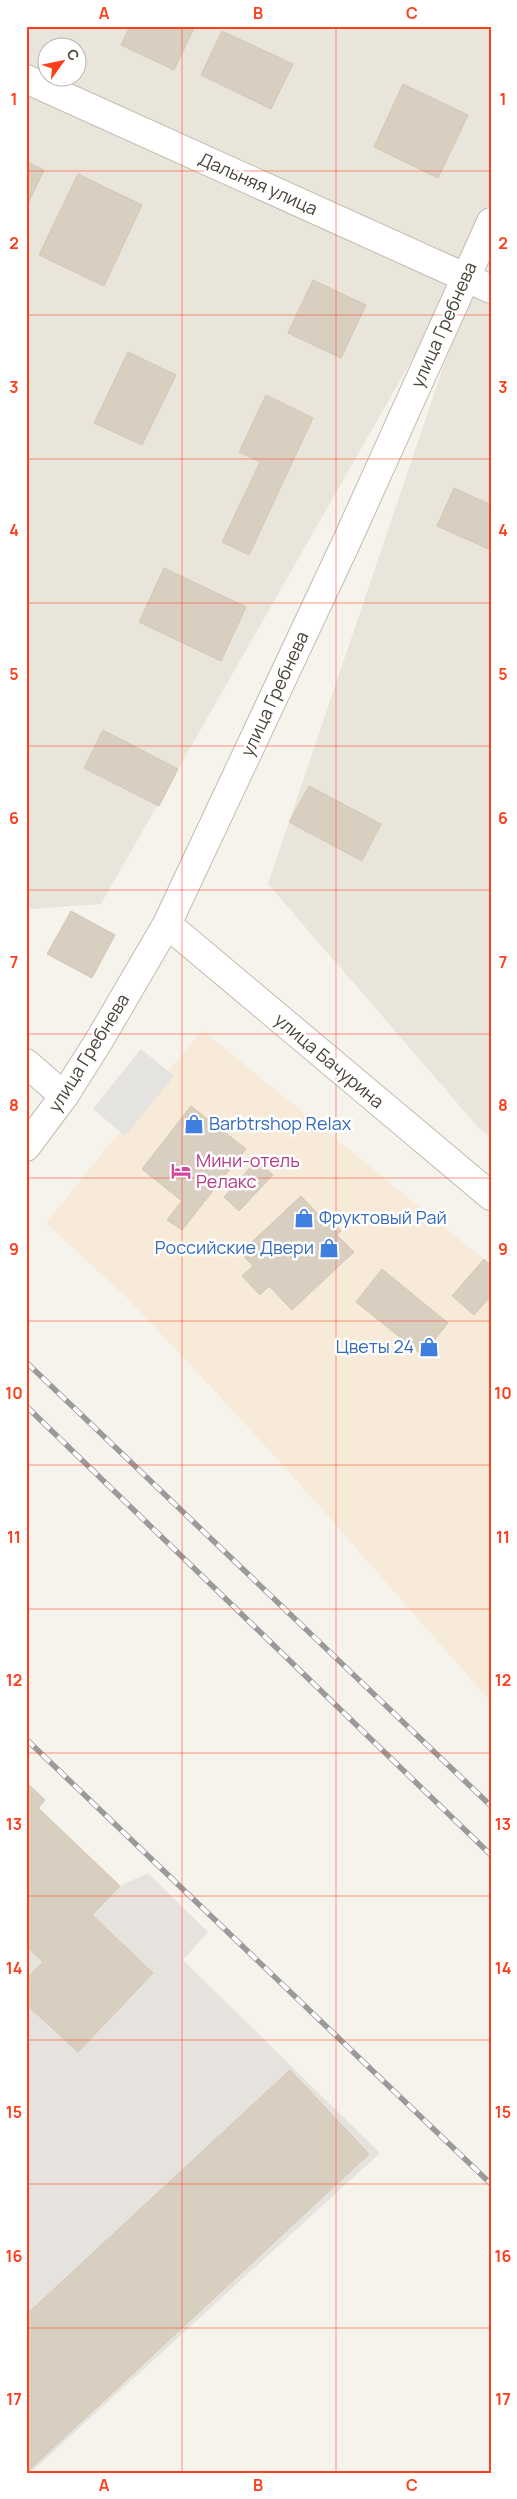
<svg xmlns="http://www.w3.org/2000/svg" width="517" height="2499" font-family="Manrope,sans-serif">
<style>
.residential{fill:#eae5da;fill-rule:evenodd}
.commercial{fill:#f7ead8}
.industrial{fill:#e6e2dd}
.parking{fill:#e5e3e0}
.building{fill:#d8cfc1;stroke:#d3c7b4}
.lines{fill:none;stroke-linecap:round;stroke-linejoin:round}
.minor-casing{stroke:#c2bbae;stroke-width:30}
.tertiary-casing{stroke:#c2bbae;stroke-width:30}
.minor{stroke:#fff;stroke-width:28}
.tertiary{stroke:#fff;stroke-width:28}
.rail-casing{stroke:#9a9a9a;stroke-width:5.5}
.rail{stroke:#fff;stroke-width:4;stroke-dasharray:11;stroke-linecap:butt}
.grid{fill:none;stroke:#fc3f1d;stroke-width:1;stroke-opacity:0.55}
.labels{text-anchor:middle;stroke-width:5;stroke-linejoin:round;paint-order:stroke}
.street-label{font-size:18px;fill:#4b4439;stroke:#fff}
.shop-label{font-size:18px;fill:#366cbe;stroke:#fff;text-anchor:start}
.hotel-label{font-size:18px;fill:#b23c85;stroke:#fff;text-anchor:start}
.neatline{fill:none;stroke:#fc3f1d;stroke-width:2}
.grid-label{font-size:16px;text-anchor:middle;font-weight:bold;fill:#fc3f1d}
</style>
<rect width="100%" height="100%" fill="#f6f3ec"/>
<path class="residential" d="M26 26H491V200L460 267 26 71ZM48 48H78V78H48Z
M26 87 457 281 101 904 31 909 26 906Z
M470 288 491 298V1137L478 1127 268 884Z"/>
<path class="commercial" d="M202 1030 491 1265V1702L298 1482 213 1389 127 1298 46 1223Z"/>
<path class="industrial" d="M26 1782 45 1800 39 1808 120 1886 148 1873 208 1932 183 1960 380 2153 30 2473H26Z"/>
<path class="parking" d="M141 1049 174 1076 125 1136 93 1109Z"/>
<path class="building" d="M130 26H195L174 70 121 45Z
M222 31 293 64 271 109 201 75Z
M403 84 468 115 438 178 374 147Z
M26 161 44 170 26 208Z
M78 174 142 205 104 286 39 255Z
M313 280 366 305 341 358 288 333Z
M128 352 176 375 142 445 94 423Z
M266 395 313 418 249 555 222 542 260 462 239 452Z
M454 488 491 505V550L437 526Z
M164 568 246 607 221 661 139 622Z
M103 730 178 769 159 806 84 768Z
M309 786 381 824 362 861 289 822Z
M71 911 115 935 92 978 47 954Z
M191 1106 246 1149 182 1230 167 1220 182 1201 142 1169Z
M257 1160 273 1175 239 1211 224 1197Z
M301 1196 320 1216 324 1212 341 1231 337 1235 354 1252 292 1310 269 1286 260 1295 242 1276 253 1266 240 1253Z
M484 1259 491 1266V1296L474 1315 452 1296Z
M382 1269 448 1323 422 1355 356 1302Z
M26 1782 45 1800 38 1808 120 1886 92 1915 153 1973 78 2052 26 2004V1980L43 1962 26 1946Z
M290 2070 369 2154 26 2473V2315Z"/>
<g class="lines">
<defs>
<path id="minor" d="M26 79 491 289
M26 1063 64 1096"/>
<path id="tertiary" d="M167 924 491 1196
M26 1147 64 1096 100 1039 167 924 346 543 491 222"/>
</defs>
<use href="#minor" class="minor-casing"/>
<use href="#tertiary" class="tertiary-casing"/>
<use href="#minor" class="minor"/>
<use href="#tertiary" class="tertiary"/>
<defs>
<path id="rail" d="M26 1362 491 1806
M26 1406 491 1855
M26 1739 491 2184"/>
</defs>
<use href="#rail" class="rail-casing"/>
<use href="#rail" class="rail"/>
</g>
<path class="grid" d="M182 26V2473M336 26V2473M26 171H491M26 315H491M26 459H491M26 603H491M26 746H491M26 890H491M26 1034H491M26 1178H491M26 1321H491M26 1465H491M26 1609H491M26 1753H491M26 1896H491M26 2040H491M26 2184H491M26 2328H491"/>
<defs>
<symbol id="shop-bare" viewBox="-9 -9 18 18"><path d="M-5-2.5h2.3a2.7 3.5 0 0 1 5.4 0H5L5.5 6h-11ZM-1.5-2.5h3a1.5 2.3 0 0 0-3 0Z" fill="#3f7fe0" stroke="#fff" stroke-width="2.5" paint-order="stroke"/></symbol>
<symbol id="hotel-bare" viewBox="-9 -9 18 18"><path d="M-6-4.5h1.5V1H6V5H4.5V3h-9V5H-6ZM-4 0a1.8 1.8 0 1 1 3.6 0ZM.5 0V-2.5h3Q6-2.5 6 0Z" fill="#d1479c" stroke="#fff" stroke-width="2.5" paint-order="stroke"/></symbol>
</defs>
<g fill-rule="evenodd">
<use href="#shop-bare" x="180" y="1110" width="28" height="28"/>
<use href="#hotel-bare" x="167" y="1157" width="28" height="28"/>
<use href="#shop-bare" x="290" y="1204" width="28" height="28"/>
<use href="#shop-bare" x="315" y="1234" width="28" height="28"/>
<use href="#shop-bare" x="415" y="1333" width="28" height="28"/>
</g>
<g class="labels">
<g class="street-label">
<text transform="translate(258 184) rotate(24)" y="6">Дальняя улица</text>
<text transform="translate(444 325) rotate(-66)" y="6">улица Гребнева</text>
<text transform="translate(275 694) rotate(-65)" y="6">улица Гребнева</text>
<text transform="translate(89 1053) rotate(-58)" y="6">улица Гребнева</text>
<text transform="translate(329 1061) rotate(40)" y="6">улица Бачурина</text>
</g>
<g class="shop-label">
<text x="209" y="1130">Barbtrshop Relax</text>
<text x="319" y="1224">Фруктовый Рай</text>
<text x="314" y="1254" text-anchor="end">Российские Двери</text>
<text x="414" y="1353" text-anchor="end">Цветы 24</text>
</g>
<g class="hotel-label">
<text x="196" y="1167">Мини-отель<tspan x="196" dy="21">Релакс</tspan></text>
</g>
</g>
<rect width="517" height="2499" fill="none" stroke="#ffffff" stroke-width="55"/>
<g transform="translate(62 62) rotate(57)"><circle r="24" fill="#ffffff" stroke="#b7b4b0"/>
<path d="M0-4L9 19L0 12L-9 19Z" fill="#fc3f1d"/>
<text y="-8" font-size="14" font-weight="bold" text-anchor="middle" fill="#4b4439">С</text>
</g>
<rect x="28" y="28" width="462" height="2444" class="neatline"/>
<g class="grid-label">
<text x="104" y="19">A</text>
<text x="258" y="19">B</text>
<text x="412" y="19">C</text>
<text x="14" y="105">1</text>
<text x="503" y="105">1</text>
<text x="14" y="249">2</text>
<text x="503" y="249">2</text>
<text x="14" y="393">3</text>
<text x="503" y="393">3</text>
<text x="14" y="536">4</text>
<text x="503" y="536">4</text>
<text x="14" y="680">5</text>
<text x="503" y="680">5</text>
<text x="14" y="824">6</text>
<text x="503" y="824">6</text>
<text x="14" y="968">7</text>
<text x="503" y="968">7</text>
<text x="14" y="1111">8</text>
<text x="503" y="1111">8</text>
<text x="14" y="1255">9</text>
<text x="503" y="1255">9</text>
<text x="14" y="1399">10</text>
<text x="503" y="1399">10</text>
<text x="14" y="1543">11</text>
<text x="503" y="1543">11</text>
<text x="14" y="1686">12</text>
<text x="503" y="1686">12</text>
<text x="14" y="1830">13</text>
<text x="503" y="1830">13</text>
<text x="14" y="1974">14</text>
<text x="503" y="1974">14</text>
<text x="14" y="2118">15</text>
<text x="503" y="2118">15</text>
<text x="14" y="2262">16</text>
<text x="503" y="2262">16</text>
<text x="14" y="2405">17</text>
<text x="503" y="2405">17</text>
<text x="104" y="2491">A</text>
<text x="258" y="2491">B</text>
<text x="412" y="2491">C</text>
</g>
</svg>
